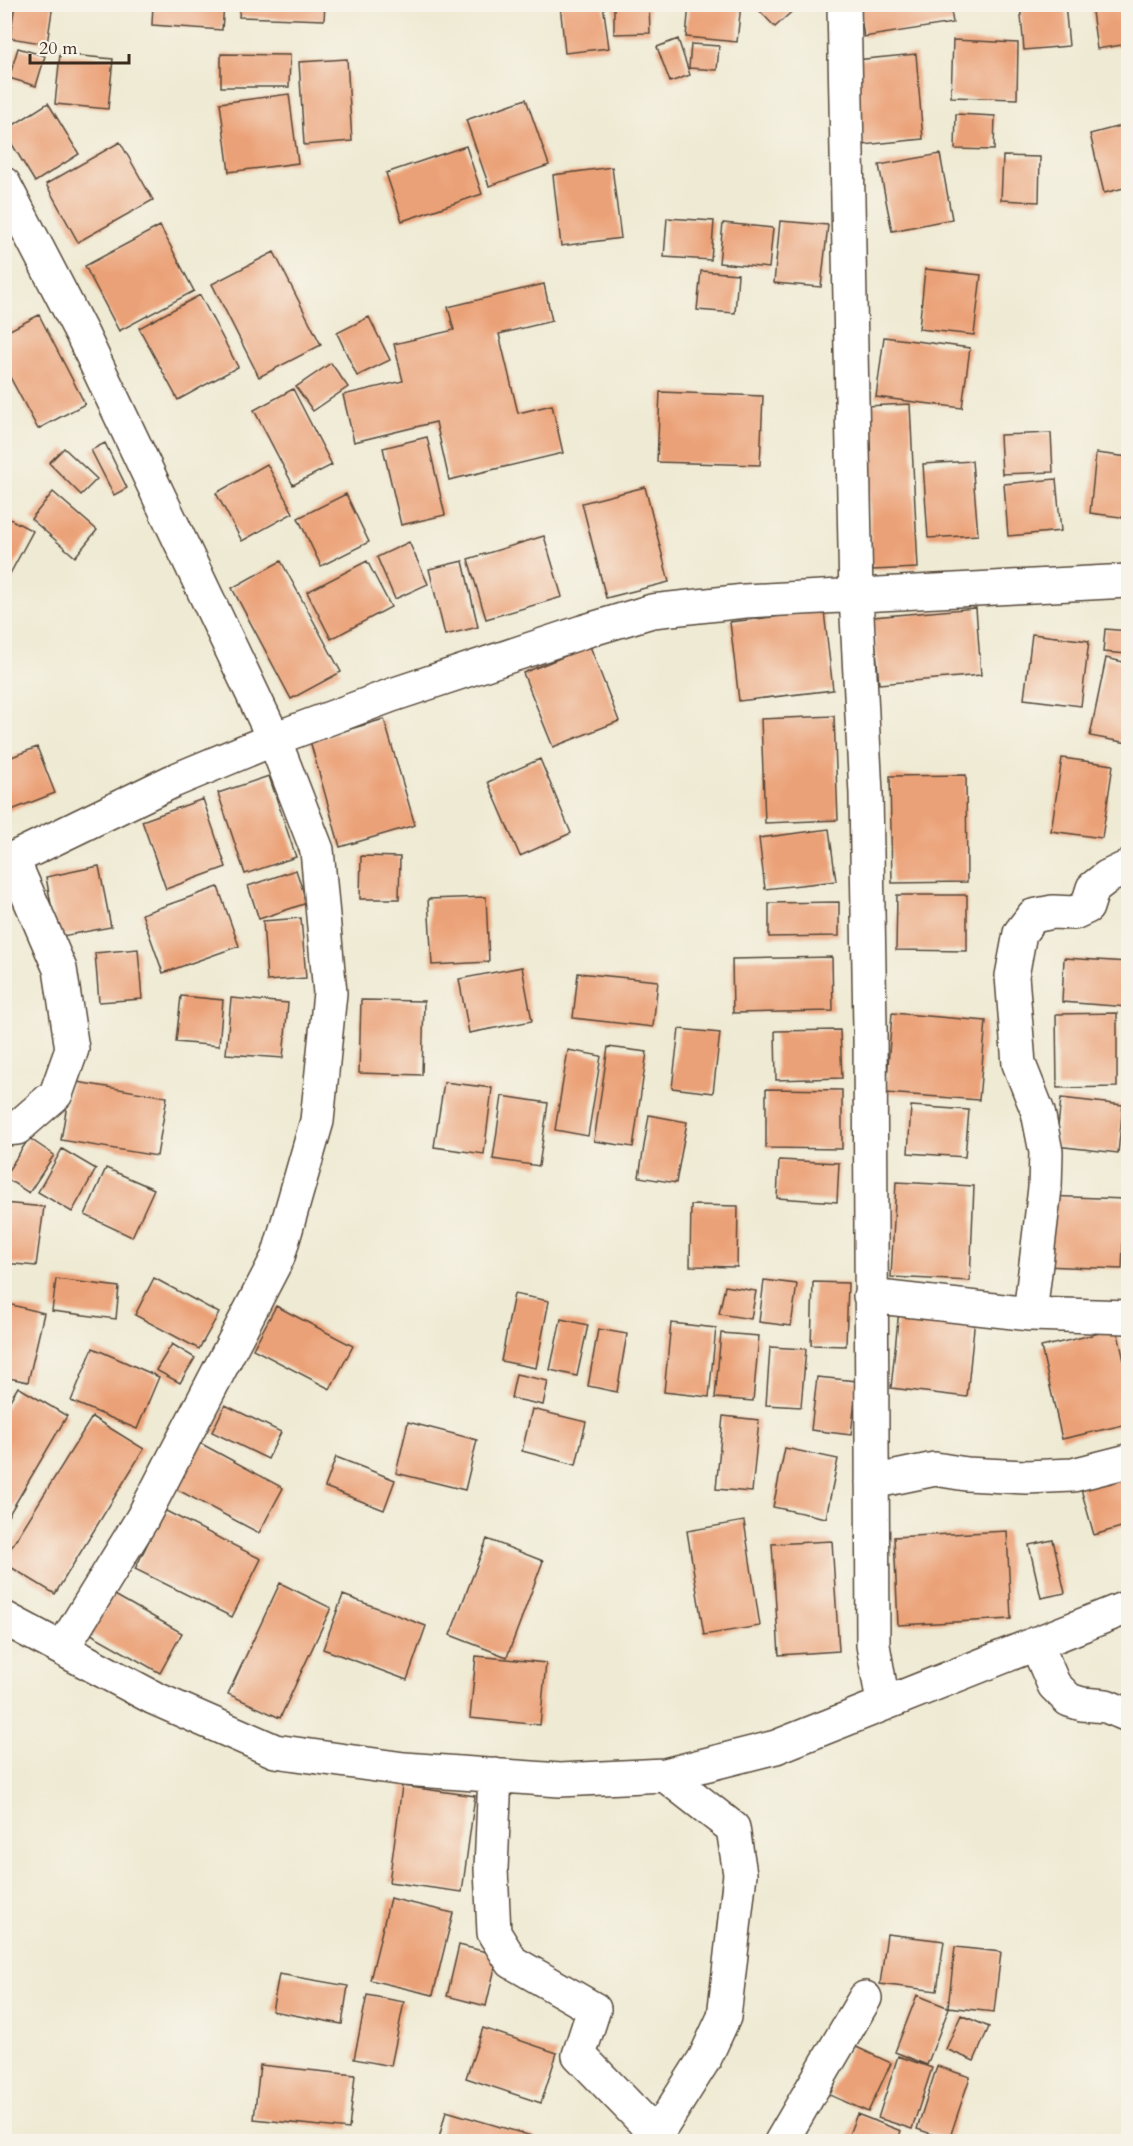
<svg xmlns="http://www.w3.org/2000/svg" width="1133" height="2146" font-family="Cardo,serif">
<style>
.building{fill:#eba177}
.lines{fill:none;stroke-linecap:round;stroke-linejoin:round}
.minor-casing{stroke:#564739;stroke-width:36}
.minor{stroke:#fff;stroke-width:33}
</style>
<rect width="100%" height="100%" fill="#f7f3e8"/>
<filter id="ink" filterUnits="userSpaceOnUse"><feTurbulence type="fractalNoise" baseFrequency=".0167" numOctaves="2"/><feDisplacementMap in="SourceGraphic" scale="12" xChannelSelector="R" yChannelSelector="G"/><feConvolveMatrix kernelMatrix="1 2 1 2 8 2 1 2 1" color-interpolation-filters="sRGB"/></filter>
<filter id="wash" filterUnits="userSpaceOnUse"><feTurbulence type="fractalNoise" baseFrequency=".008" numOctaves="4" result="noise"/><feDisplacementMap in="SourceGraphic" scale="24" xChannelSelector="R" yChannelSelector="G"/><feGaussianBlur stdDeviation="1.35" result="paint"/><feColorMatrix in="noise" values="0 0 0 0 0 0 0 0 0 0 0 0 0 0 0 0 0 1.4 0 .05"/><feComposite in="paint" operator="in"/></filter>
<g filter="url(#wash)">
<rect width="100%" height="100%" fill="#efead3"/>
<g id="blocks">
<path class="building" d="M15 4H53L47 44 10 38Z
M153 4H224L222 30 152 25Z
M240 4H325L324 20 239 17Z
M560 4H603L609 48 565 53Z
M614 4H649L650 33 614 34Z
M689 4H741L737 42 686 37Z
M757 4H800L775 27 755 6Z
M859 4H950L953 23 864 37Z
M1020 4H1065L1069 46 1024 50Z
M1091 4H1128V44L1097 49Z
M678 39 690 75 670 82 657 47Z
M953 40 1018 43 1017 99 951 97Z
M691 44 719 46 717 70 689 68Z
M18 48 45 56 36 86 9 78Z
M60 54 113 59 108 109 55 104Z
M221 54 290 55 289 87H221Z
M916 54 923 139 863 145 855 60Z
M347 59 352 141 304 145 299 62Z
M289 94 298 163 229 172 220 103Z
M526 99 549 165 489 186 466 120Z
M48 103 79 154 35 182 4 131Z
M956 114 995 116 994 150 955 149Z
M1128 124V187L1104 193 1090 134Z
M120 142 153 200 78 242 46 184Z
M466 146 482 194 402 221 386 173Z
M940 154 952 219 892 231 879 165Z
M1003 156 1040 157 1039 202 1001 200Z
M612 167 621 238 561 246 553 175Z
M667 218 714 221 711 260 664 257Z
M780 221 828 225 821 287 774 283Z
M723 223 773 228 769 268 719 263Z
M160 226 194 291 119 331 85 266Z
M274 252 321 345 259 377 212 284Z
M925 269 981 275 974 335 919 329Z
M701 271 738 274 735 313 697 310Z
M544 284 552 321 499 334 518 413 552 405 563 453 449 480 436 422 354 442 343 395 403 381 394 344 454 330 448 307Z
M200 295 238 367 178 400 139 328Z
M39 315 85 404 38 429 4 366V333Z
M369 317 390 360 357 376 337 333Z
M884 337 970 348 962 408 876 397Z
M331 363 348 387 313 411 296 387Z
M293 389 332 465 293 485 254 410Z
M660 392 763 396 760 465 657 462Z
M910 404 918 568 872 570 865 406Z
M1051 433 1053 472 1002 474 1000 435Z
M427 437 445 515 401 525 383 448Z
M105 443 127 488 114 495 91 450Z
M64 448 97 479 81 495 49 463Z
M1096 453 1128 457V518L1090 513Z
M972 461 978 535 928 538 923 464Z
M267 464 293 513 242 541 216 493Z
M1056 479 1061 531 1008 536 1004 484Z
M645 487 669 582 606 598 582 503Z
M53 492 97 530 75 557 31 519Z
M346 494 369 542 321 566 298 518Z
M4 516 33 531 4 585Z
M544 536 562 597 486 619 468 559Z
M409 542 428 584 395 599 377 557Z
M281 561 341 672 291 699 232 588Z
M367 561 391 607 331 639 307 592Z
M463 561 478 627 445 635 429 569Z
M976 608 981 675 879 684 873 617Z
M824 611 833 690 739 701 730 622Z
M1105 629 1128 631V654L1103 652Z
M1032 634 1089 641 1081 706 1024 699Z
M590 646 619 721 553 747 523 673Z
M1106 658 1128 663V743L1090 736Z
M834 716 838 820 765 823 761 719Z
M384 719 415 825 340 847 310 741Z
M37 747 55 793 4 813V760Z
M1062 758 1113 765 1102 838 1051 831Z
M540 759 571 833 520 856 488 782Z
M966 775 967 882 892 883 890 776Z
M269 776 296 857 245 874 218 793Z
M203 799 226 867 166 889 142 821Z
M829 829 836 881 765 889 759 838Z
M361 856 400 857 399 899H360Z
M99 866 111 927 57 937 46 877Z
M296 870 307 903 259 919 248 886Z
M218 887 239 946 163 973 142 914Z
M897 895H967V951L896 950Z
M486 897 489 962 432 965 428 899Z
M839 902V936L769 937V903Z
M301 918 306 978 267 981 263 921Z
M138 949 142 999 99 1002 95 953Z
M832 957 833 1011 733 1013 732 959Z
M1064 958 1128 962V1007L1062 1002Z
M522 967 532 1021 469 1033 459 979Z
M578 973 658 981 653 1027 573 1018Z
M181 996 223 1000 219 1046 176 1042Z
M231 998 288 1003 283 1058 226 1054Z
M361 1000 424 1001 422 1075 359 1073Z
M892 1013 986 1021 979 1100 886 1093Z
M1117 1013V1087L1057 1088 1056 1014Z
M679 1029 720 1033 713 1093 672 1088Z
M840 1030 842 1078 776 1080 775 1031Z
M608 1047 647 1052 633 1147 594 1141Z
M568 1050 601 1056 588 1136 555 1130Z
M71 1081 167 1097 157 1156 61 1140Z
M444 1082 492 1088 484 1154 434 1147Z
M766 1089 842 1090V1149L766 1148Z
M502 1096 548 1103 539 1166 493 1159Z
M1061 1098 1123 1105 1118 1153 1056 1146Z
M911 1106 969 1110 965 1157 908 1153Z
M649 1115 687 1122 676 1183 639 1177Z
M29 1138 54 1155 29 1193 4 1177Z
M62 1149 96 1169 72 1212 38 1192Z
M779 1160 839 1163 837 1202 777 1198Z
M106 1168 154 1189 132 1237 85 1215Z
M896 1182 974 1186 970 1281 891 1277Z
M1045 1196 1125 1199 1122 1269 1042 1266Z
M4 1203 44 1207 36 1266 4 1263Z
M691 1205 738 1206 737 1267 690 1266Z
M154 1278 219 1313 199 1349 135 1315Z
M56 1279 119 1287 116 1319 52 1311Z
M764 1280 797 1284 791 1326 759 1322Z
M813 1282 848 1283 846 1346 811 1345Z
M725 1286 756 1291 751 1319 719 1314Z
M514 1294 549 1301 536 1368 501 1361Z
M4 1303 44 1313 28 1382 4 1377Z
M276 1306 353 1346 330 1389 253 1349Z
M899 1310 975 1318 967 1397 891 1388Z
M561 1319 588 1325 577 1376 550 1370Z
M671 1323 716 1328 709 1397 664 1392Z
M598 1329 627 1334 617 1392 588 1386Z
M1117 1329 1128 1379V1424L1062 1439 1041 1347Z
M721 1333 759 1336 753 1401 715 1398Z
M172 1344 195 1358 180 1383 156 1370Z
M770 1347 806 1349 801 1407 766 1405Z
M93 1348 159 1377 137 1429 71 1401Z
M516 1374 548 1381 543 1405 511 1398Z
M817 1377 857 1381 851 1435 811 1430Z
M18 1387 67 1416 4 1523V1410Z
M225 1405 281 1432 268 1459 212 1432Z
M532 1409 586 1422 576 1465 522 1451Z
M723 1416 759 1420 752 1492 716 1489Z
M92 1417 144 1449 55 1594 4 1563V1559Z
M408 1422 477 1440 465 1490 396 1473Z
M200 1443 283 1488 259 1533 176 1489Z
M785 1448 838 1459 826 1518 773 1507Z
M336 1457 395 1480 384 1510 325 1487Z
M1121 1470 1128 1495V1525L1094 1535 1079 1482Z
M164 1510 261 1559 232 1617 135 1569Z
M744 1521 760 1626 704 1635 687 1531Z
M1007 1531 1011 1619 898 1625 894 1537Z
M487 1539 543 1561 507 1657 450 1635Z
M1053 1540 1065 1593 1041 1598 1029 1545Z
M832 1541 839 1651 779 1655 772 1544Z
M280 1583 331 1608 280 1718 228 1694Z
M113 1594 182 1633 160 1673 91 1634Z
M343 1595 426 1626 407 1680 323 1649Z
M476 1656 546 1663 540 1725 470 1718Z
M402 1786 475 1796 462 1892 389 1882Z
M390 1898 453 1913 433 1995 370 1980Z
M887 1934 944 1941 937 1991 880 1984Z
M459 1945 498 1955 486 2006 447 1996Z
M955 1947 1001 1952 994 2012 948 2007Z
M279 1974 348 1986 342 2024 272 2011Z
M367 1995 404 2002 391 2066 354 2059Z
M917 1995 949 2008 927 2065 895 2052Z
M961 2015 989 2027 974 2061 946 2049Z
M483 2028 557 2053 541 2103 466 2078Z
M852 2045 891 2063 868 2112 830 2095Z
M898 2056 932 2068 912 2129 878 2118Z
M260 2065 355 2075 349 2129 254 2119Z
M937 2066 970 2077 949 2140 917 2129Z
M446 2111 535 2137 534 2142H438Z
M857 2114 901 2131 897 2142H846Z"/>
</g>
</g>
<g filter="url(#ink)">
<use href="#blocks" fill-opacity="0" stroke="#564739" stroke-width="1.5"/>
<g class="lines">
<defs>
<path id="minor" d="M844 4 856 596 866 794 870 1029 873 1645 883 1703
M4 184 82 334 274 739 317 850 330 993 317 1121 278 1257 142 1519 62 1649
M4 863 173 781 274 739 392 695 582 632 652 611 745 601 1128 581
M4 1129 17 1128 56 1094 72 1049 60 969 13 860
M870 1296 1030 1314 1128 1317
M1030 1314 1045 1188 1046 1152 1038 1112 1019 1064 1012 976 1020 933 1033 916 1053 912 1074 913 1087 907 1093 888 1107 877 1128 867
M872 1482 935 1469 966 1474 1026 1477 1073 1475 1128 1461
M4 1618 154 1698 275 1751 404 1769 560 1780 665 1775 776 1747 1128 1607
M1036 1643 1054 1685 1069 1700 1082 1704 1106 1706 1128 1715
M495 1775 491 1869 494 1933 512 1962 594 2009 579 2055 648 2126V2142
M652 2142 705 2058 724 2017 740 1874 733 1828 665 1775
M781 2142 865 1998"/>
</defs>
<use href="#minor" class="minor-casing"/>
<use href="#minor" class="minor"/>
</g>
</g>
<rect width="1133" height="2146" fill="none" stroke="#f7f3e8" stroke-width="24"/>
<path d="M30 54v9h99v-9" fill="none" stroke="#3b2a1e" stroke-width="3"/>
<text x="39" y="54" font-size="18" fill="#3b2a1e" stroke="#f7f3e8" stroke-width="4.5" paint-order="stroke">20 m</text>
</svg>
